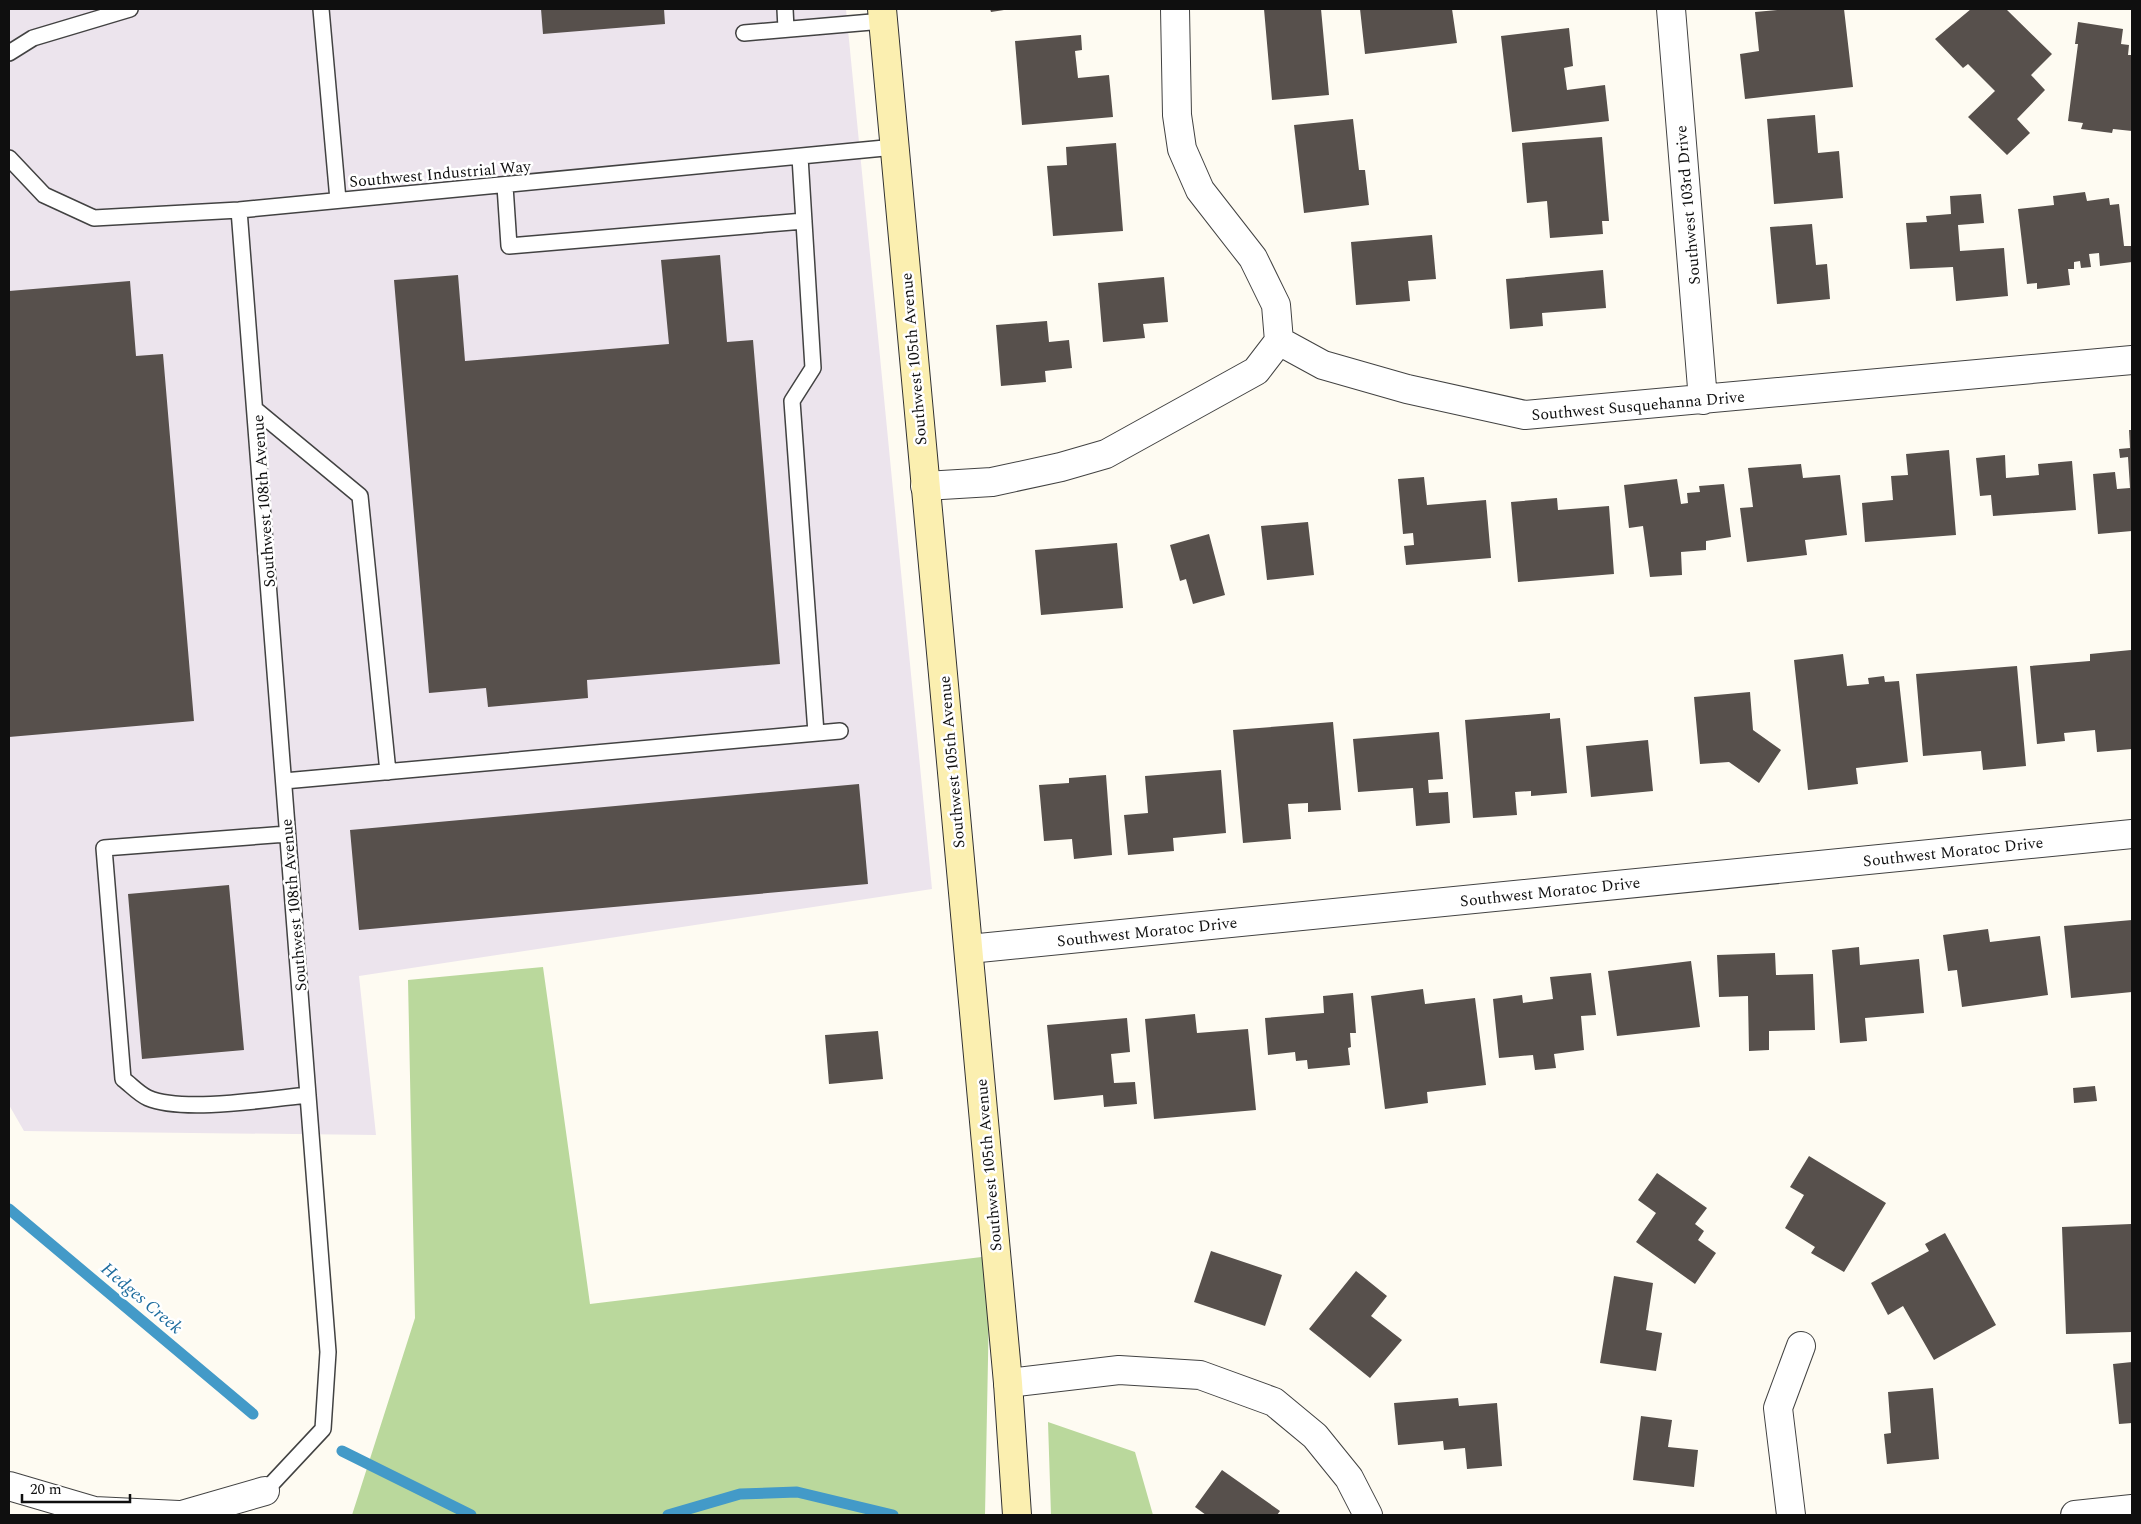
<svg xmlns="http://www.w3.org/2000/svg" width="2141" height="1524" font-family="Spectral,serif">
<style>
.industrial{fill:#ece4ed}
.forest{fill:#bad89c}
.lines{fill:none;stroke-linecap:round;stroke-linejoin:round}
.stream{stroke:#439ac8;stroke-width:11}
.building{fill:#57504c}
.lane-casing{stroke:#424242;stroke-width:18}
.street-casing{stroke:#424242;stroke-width:30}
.secondary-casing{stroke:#313131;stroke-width:30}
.lane{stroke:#fff;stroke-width:15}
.street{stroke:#fff;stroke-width:28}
.secondary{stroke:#fbefb0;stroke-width:28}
.labels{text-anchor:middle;stroke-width:5;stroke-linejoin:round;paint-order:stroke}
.street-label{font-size:16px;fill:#0f0f0f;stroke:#fff}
.water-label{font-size:18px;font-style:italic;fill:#1d6c9d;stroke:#fff}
</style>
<rect width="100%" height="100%" fill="#fefbf2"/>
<path class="industrial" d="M9 9H846L932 889 359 976 376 1135 24 1131 9 1105Z"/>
<path class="forest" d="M543 967 590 1304 990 1256 985 1515H352L415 1318 408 980Z
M1048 1422 1135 1452 1153 1515H1051Z"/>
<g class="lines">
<path class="stream" d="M9 1209 253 1414
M342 1451 471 1515
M668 1515 740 1494 797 1492 893 1515"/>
</g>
<path class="building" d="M541 9H664L665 24 543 34Z
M990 9H1004V10L991 12Z
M1264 9H1321L1329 95 1272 100Z
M1360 9H1452L1457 43 1365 54Z
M1788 9H1844L1853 87 1745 99 1740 54 1759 51 1755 12Z
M1971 9H2006L2052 54 2031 75 2045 90 2017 119 2030 133 2007 155 1968 117 1995 91 1968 64 1963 68 1935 39Z
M2078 22 2123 29 2121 44 2129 45 2128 55H2132V131L2113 129 2112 133 2081 129 2083 123 2068 121 2078 44H2075Z
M1569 28 1573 66 1564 68 1567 90 1605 85 1609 121 1512 132 1501 36Z
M1081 35 1082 50 1075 51 1078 78 1109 75 1113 117 1022 125 1015 41Z
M1815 115 1818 153 1839 151 1843 198 1774 204 1767 119Z
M1353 119 1359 170H1365L1369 205 1304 213 1294 125Z
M1602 137 1609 221H1602L1603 234 1550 238 1547 201 1527 203 1522 143Z
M1116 143 1123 231 1053 236 1047 166 1067 165 1066 147Z
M2085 192 2087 201 2109 198 2110 205 2119 204 2124 246H2131L2132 262 2100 266 2099 253 2089 254 2091 267 2081 268 2080 261 2074 262V269H2068L2070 285 2037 289V283L2027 284 2018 209 2054 205 2053 196Z
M1981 194 1984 223 1958 225 1960 251 2004 248 2008 296 1956 301 1953 267 1910 269 1906 223 1927 222 1926 216 1951 214 1950 196Z
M1812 224 1816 265 1827 264 1830 299 1777 304 1770 227Z
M1432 235 1436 279 1408 281 1410 301 1356 305 1351 242Z
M720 255 727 342 753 340 780 664 587 680 588 698 488 707 486 688 429 693 394 280 458 275 465 361 669 344 661 260Z
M1603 270 1606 308 1542 313 1543 326 1510 329 1506 279Z
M1164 277 1168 322 1143 324 1145 338 1103 342 1098 283Z
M130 281 136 356 163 354 194 721 9 737V291Z
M1047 321 1049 342 1069 340 1072 368 1045 371 1046 382 1001 386 996 325Z
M2129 430H2132V531L2098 534 2093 474 2115 472 2117 489 2130 488 2128 457 2120 458 2119 449 2130 448Z
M1949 450 1956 535 1865 542 1862 503 1893 500 1891 476 1908 475 1906 454Z
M2005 455 2006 478 2039 475 2038 464 2072 461 2076 510 1993 516 1991 495 1980 496 1976 458Z
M1801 464 1803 478 1840 475 1847 535 1805 540 1807 555 1747 562 1740 508 1753 507 1748 468Z
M1424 477 1427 505 1486 500 1491 558 1406 565 1404 546 1414 545 1413 533 1403 534 1398 479Z
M1677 479 1681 504 1688 503 1687 493 1700 492 1699 486 1724 484 1731 537 1706 541V550L1681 552 1682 575 1650 577 1643 526 1629 528 1624 485Z
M1557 498 1558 510 1609 506 1614 574 1518 582 1511 502Z
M1308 522 1314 575 1267 580 1261 526Z
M1209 534 1225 595 1193 604 1186 579 1180 581 1170 545Z
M1117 543 1123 608 1041 615 1035 550Z
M2131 650 2132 749 2097 752 2095 730 2064 733 2065 741 2037 744 2030 666 2090 661V654Z
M1843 654 1847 686 1869 684 1868 678 1884 676 1885 682 1899 681 1908 762 1856 768 1858 784 1808 790 1794 660Z
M2017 666 2026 766 1983 770 1981 751 1923 756 1916 674Z
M1750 692 1753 730 1781 750 1759 783 1729 762 1700 764 1694 697Z
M1550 713V719L1560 718 1567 793 1531 796V791L1515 792 1517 815 1473 818 1465 720Z
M1333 722 1341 810 1308 812V803L1288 804 1291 839 1243 843 1233 730Z
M1439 732 1443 779 1428 780 1429 793 1448 792 1450 823 1416 826 1413 788 1358 792 1353 739Z
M1648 740 1653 791 1591 797 1586 746Z
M1221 770 1226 833 1173 838 1174 851 1128 855 1124 815 1148 813 1145 776Z
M1106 775 1112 855 1074 859 1072 839 1044 841 1039 785 1069 783V778Z
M859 784 868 884 359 930 350 830Z
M229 885 244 1050 142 1059 128 894Z
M2132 920V992L2071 998 2064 926Z
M1988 929 1990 942 2040 936 2048 995 1962 1007 1957 970 1948 971 1943 935Z
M1859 947 1860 965 1919 959 1924 1013 1865 1018 1867 1041 1840 1043 1832 950Z
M1775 953 1776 975 1813 974 1815 1030 1769 1031V1050L1749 1051 1748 996 1719 997 1717 955Z
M1691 961 1700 1027 1617 1036 1608 971Z
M1591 973 1596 1015 1581 1016 1584 1050 1554 1054 1556 1068 1535 1070 1533 1055 1499 1058 1493 999 1522 995 1523 1003 1553 999 1550 977Z
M1423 989 1425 1004 1475 998 1486 1085 1427 1092 1428 1103 1385 1109 1371 996Z
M1353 993 1356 1033H1350L1351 1047 1348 1048 1350 1065 1308 1069 1307 1060 1296 1061 1295 1052 1268 1055 1265 1018 1324 1013 1323 996Z
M1195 1014 1197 1033 1248 1029 1256 1110 1154 1119 1145 1019Z
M1127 1018 1130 1052 1111 1054 1114 1083 1135 1082 1137 1104 1104 1107 1103 1095 1054 1100 1047 1025Z
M878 1031 883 1079 829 1084 825 1035Z
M2095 1086 2097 1101 2074 1103 2073 1088Z
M1809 1156 1886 1203 1844 1272 1811 1253 1815 1247 1785 1228 1804 1195 1790 1187Z
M1657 1173 1707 1208 1695 1224 1704 1231 1698 1240 1716 1253 1695 1284 1636 1242 1656 1213 1638 1200Z
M2131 1224 2132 1332 2066 1334 2062 1227Z
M1945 1233 1996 1325 1934 1360 1903 1306 1888 1315 1871 1283 1929 1251 1925 1244Z
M1211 1251 1282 1275 1265 1326 1194 1302Z
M1356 1271 1387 1296 1371 1316 1402 1340 1370 1378 1309 1329Z
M1614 1276 1653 1283 1646 1330 1662 1333 1656 1371 1600 1363Z
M2132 1362V1423L2119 1424 2113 1364Z
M1933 1388 1939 1459 1887 1464 1884 1434 1891 1433 1888 1392Z
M1458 1398 1459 1406 1497 1403 1502 1466 1467 1469 1465 1448 1444 1450 1443 1441 1398 1445 1394 1403Z
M1641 1416 1672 1420 1668 1447 1698 1450 1694 1487 1633 1480Z
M1222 1470 1280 1511 1277 1515H1206L1195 1507Z"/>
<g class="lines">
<defs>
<path id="lane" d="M321 9 338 200
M785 9 786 29
M744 33 883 21
M9 53 33 38 130 9
M800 157 813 368 792 401 816 733
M9 158 44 195 94 218 239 210 895 147
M505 186 509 246 804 221
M239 210 328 1352 323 1429 265 1491
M256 410 360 496 388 772
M284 781 840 731
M287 834 104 848 123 1079C131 1085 139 1094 148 1098 183 1113 268 1099 308 1095"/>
<path id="street" d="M1175 9 1177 115 1182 149 1200 190 1253 258 1276 305 1279 341
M1671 9 1703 400
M925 486 992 482 1061 467 1106 454 1256 371 1279 341 1323 365 1407 389 1525 415 2132 360
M969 949 2132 834
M1008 1383 1119 1370 1200 1375 1274 1402 1315 1436 1349 1478 1368 1515
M9 1486 94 1511 179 1515
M182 1515 265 1491
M1791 1515 1778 1408 1801 1346
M2075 1515 2132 1509"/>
<path id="secondary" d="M882 9 1008 1383 1017 1515"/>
</defs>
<use href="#lane" class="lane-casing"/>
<use href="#street" class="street-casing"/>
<use href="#secondary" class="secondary-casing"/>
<use href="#lane" class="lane"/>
<use href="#street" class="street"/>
<use href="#secondary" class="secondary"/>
</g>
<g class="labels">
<g class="street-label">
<text transform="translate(440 173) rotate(-5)" y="6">Southwest Industrial Way</text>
<text transform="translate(1687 205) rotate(-95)" y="6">Southwest 103rd Drive</text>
<text transform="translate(913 359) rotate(-95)" y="6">Southwest 105th Avenue</text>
<text transform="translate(1638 405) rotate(-5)" y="6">Southwest Susquehanna Drive</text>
<text transform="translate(263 501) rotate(-94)" y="6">Southwest 108th Avenue</text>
<text transform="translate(951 762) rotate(-95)" y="6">Southwest 105th Avenue</text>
<text transform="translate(1953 851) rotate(-6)" y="6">Southwest Moratoc Drive</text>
<text transform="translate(1550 891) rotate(-6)" y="6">Southwest Moratoc Drive</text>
<text transform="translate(293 905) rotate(-95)" y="6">Southwest 108th Avenue</text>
<text transform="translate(1147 931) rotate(-6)" y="6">Southwest Moratoc Drive</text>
<text transform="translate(988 1165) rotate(-95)" y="6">Southwest 105th Avenue</text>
</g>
<g class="water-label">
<text transform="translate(142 1298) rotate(40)" y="6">Hedges Creek</text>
</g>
</g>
<rect width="2141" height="1524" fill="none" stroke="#0f0f0f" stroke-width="20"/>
<path d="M22 1494v8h108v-8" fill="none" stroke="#0f0f0f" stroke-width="2.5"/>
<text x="30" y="1494" font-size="15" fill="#0f0f0f" stroke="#ffffff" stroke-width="4" paint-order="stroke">20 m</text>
</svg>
